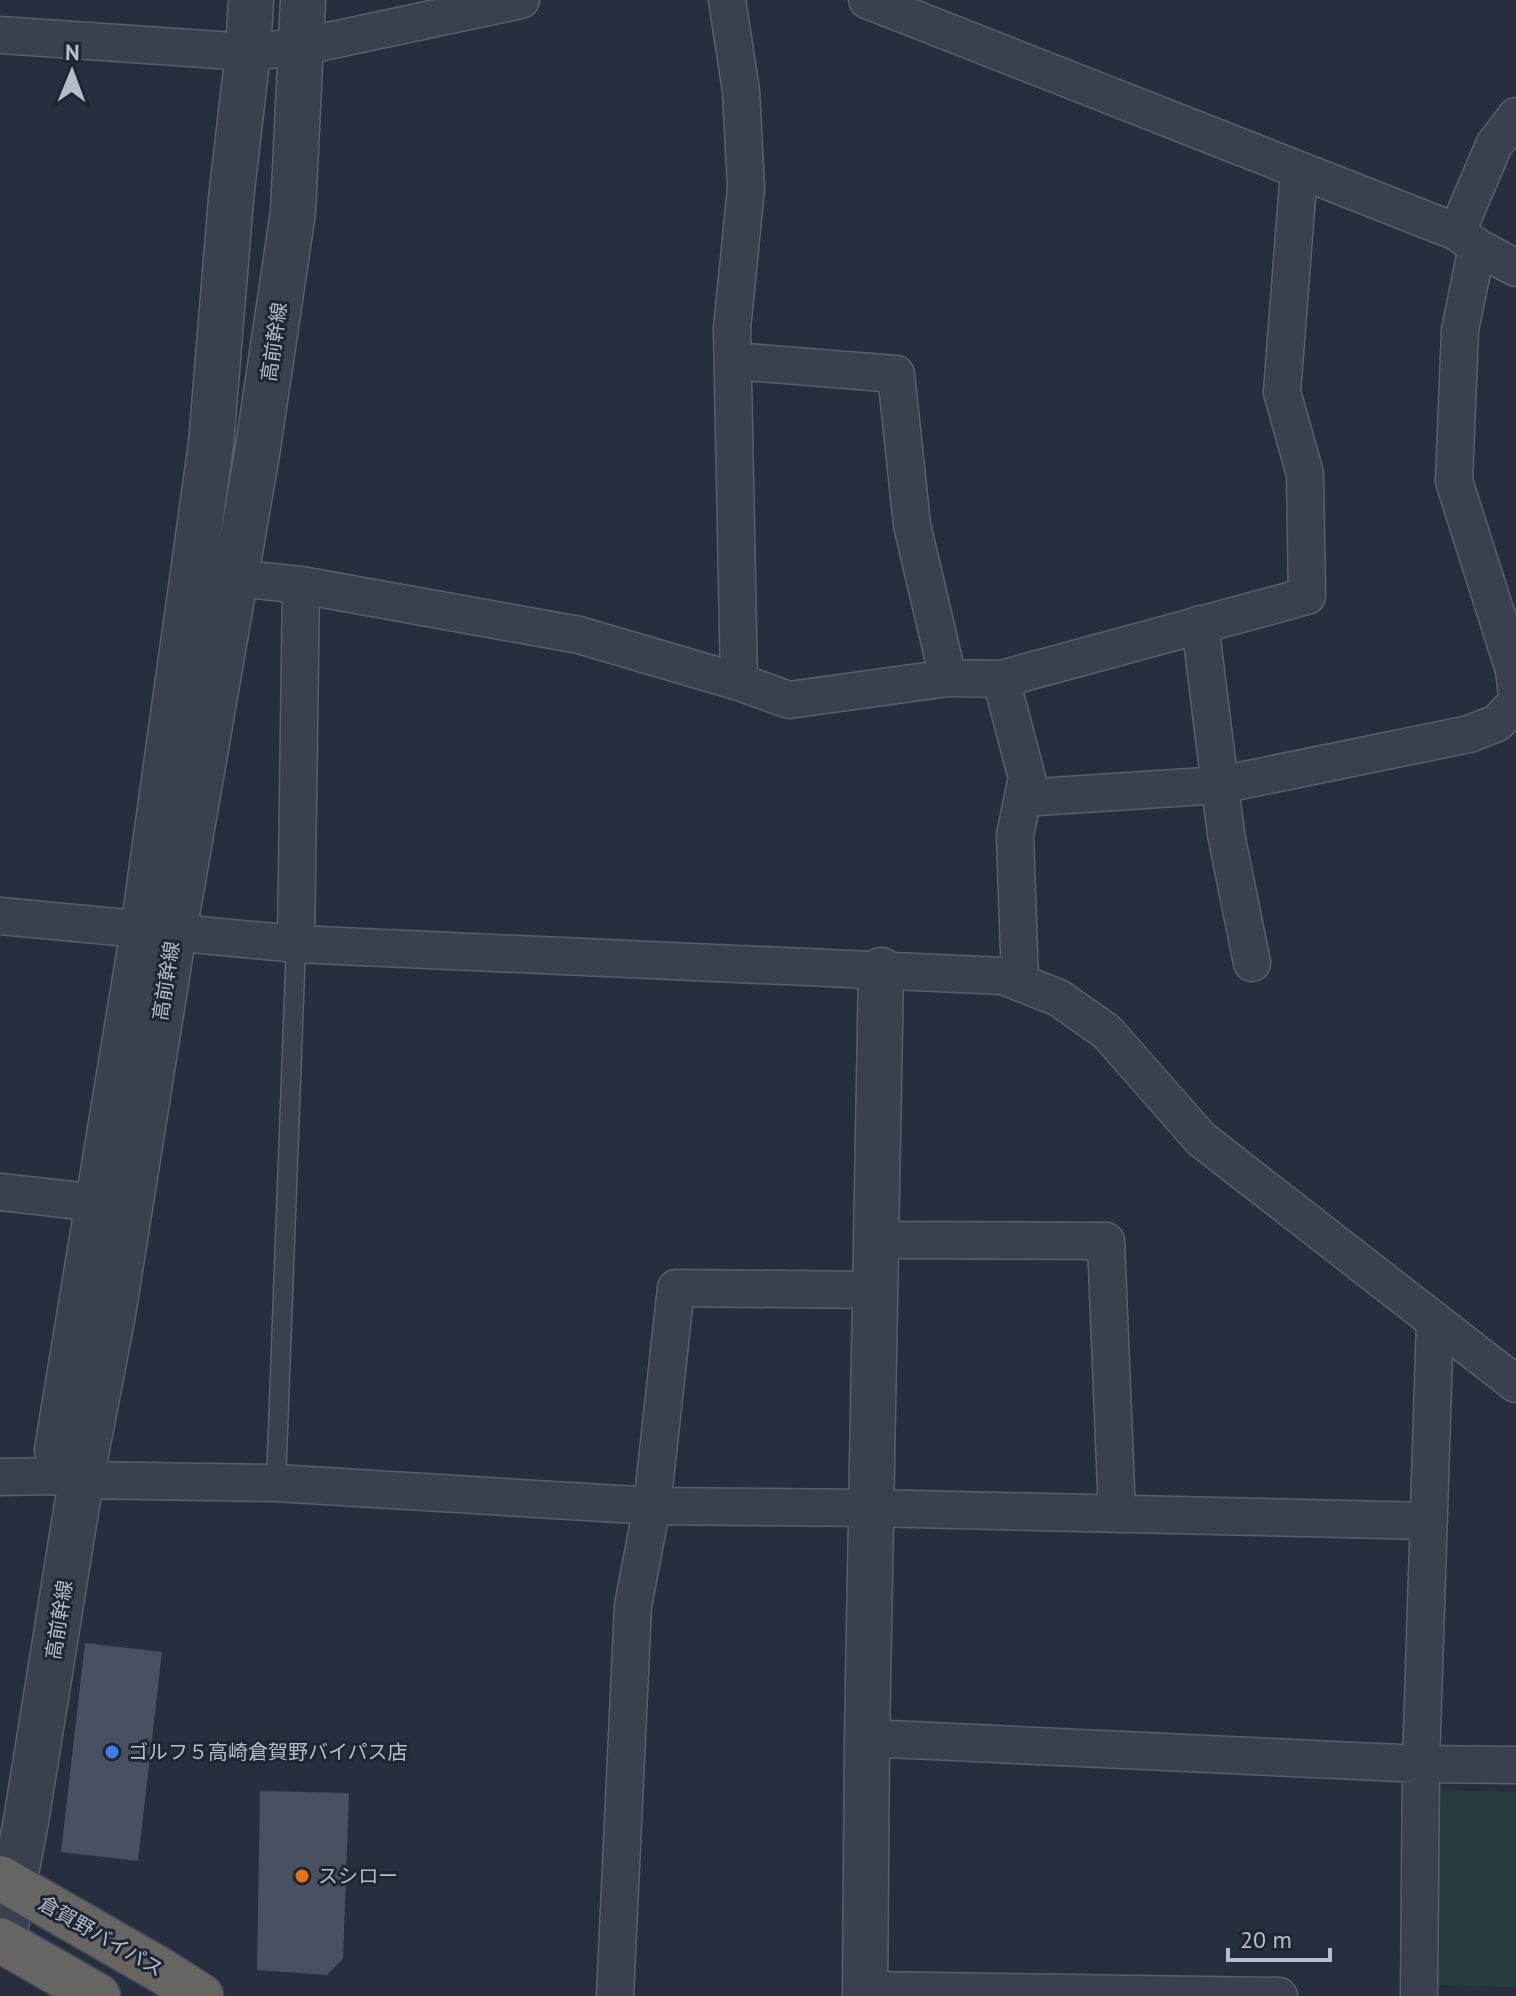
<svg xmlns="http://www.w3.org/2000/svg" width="1516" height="1996" font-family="'PT Sans','Noto Sans JP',sans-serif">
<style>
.green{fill:#283b3f}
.building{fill:#475162}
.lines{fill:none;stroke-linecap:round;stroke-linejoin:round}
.service-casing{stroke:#585f6c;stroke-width:21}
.minor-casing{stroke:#585f6c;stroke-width:39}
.tertiary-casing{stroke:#585f6c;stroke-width:47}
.trunk-casing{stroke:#454c59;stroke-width:47}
.service{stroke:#3a414e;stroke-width:18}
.minor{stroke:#3a414e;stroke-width:36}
.tertiary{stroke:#3a414e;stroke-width:44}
.trunk{stroke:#666562;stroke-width:44}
.shop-dot{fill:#3f7fe0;stroke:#1f2633;stroke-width:3}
.food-dot{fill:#e8710a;stroke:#1f2633;stroke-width:3}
.labels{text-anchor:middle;stroke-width:6;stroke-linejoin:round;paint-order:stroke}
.street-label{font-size:20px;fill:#b6bcc9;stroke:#1f2633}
.poi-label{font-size:20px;fill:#b6bcc9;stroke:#1f2633;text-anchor:start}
</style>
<rect width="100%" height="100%" fill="#262f3e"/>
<path class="green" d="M1440 1790 1516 1792V1987L1438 1985Z"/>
<path class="building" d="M85 1643 162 1652 138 1861 61 1852Z
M260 1791 349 1793 343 1959 327 1975 257 1970Z"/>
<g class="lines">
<defs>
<path id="service" d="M276 1483 296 944"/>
<path id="minor" d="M727 0 741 91 746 188 732 329 739 682
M867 0 1457 232 1477 247 1516 268
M0 35 248 52 300 47 521 0
M1457 232 1494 145 1516 116
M1477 247 1460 330 1454 481 1514 670 1516 688
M733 361 896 374 912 525 948 678
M235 578 301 585 579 635 739 682 789 700 948 678 1001 679 1307 596 1305 474 1282 392 1299 170
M1200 624 1226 834 1252 963
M1001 679 1027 778 1015 835 1020 982
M1023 798 1220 785 1469 734 1497 723 1516 703
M0 916 296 944 1003 976 1059 998 1107 1032 1201 1139 1516 1384
M296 944 301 585
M0 1192 98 1203
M876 1240 1106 1241 1117 1514
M0 1477 53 1476 81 1480 276 1483 652 1506 676 1288 875 1290
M867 1738 1421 1764 1516 1765
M865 1990 1279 1996
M615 1996 633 1606 652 1506 871 1508 1429 1521
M1419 1996 1421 1764 1435 1321"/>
<path id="tertiary" d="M57 1450 143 930 211 444 231 199 248 52 251 0
M3 1942 26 1821 81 1480 113 1314 174 932 257 454 293 212 303 0
M865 1996 867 1738 881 970"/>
<path id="trunk" d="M0 1878 162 1971 201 1996
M0 1940 98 1996"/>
</defs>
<use href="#service" class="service-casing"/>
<use href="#minor" class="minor-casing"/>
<use href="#tertiary" class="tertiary-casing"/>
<use href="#trunk" class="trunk-casing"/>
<use href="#service" class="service"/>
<use href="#minor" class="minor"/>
<use href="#tertiary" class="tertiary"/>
<use href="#trunk" class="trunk"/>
</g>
<circle class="shop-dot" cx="112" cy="1752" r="8"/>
<circle class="food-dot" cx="302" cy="1876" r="8"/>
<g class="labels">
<g class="street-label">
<text transform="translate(274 342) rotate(-82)" y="7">高前幹線</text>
<text transform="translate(166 981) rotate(-81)" y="7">高前幹線</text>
<text transform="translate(59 1620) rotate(-81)" y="7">高前幹線</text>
<text transform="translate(101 1936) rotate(30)" y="7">倉賀野バイパス</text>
</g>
<g class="poi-label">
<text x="128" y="1759">ゴルフ５高崎倉賀野バイパス店</text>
<text x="318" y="1883">スシロー</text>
</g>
</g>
<g transform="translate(72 72) rotate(1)" stroke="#1f2633" stroke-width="6" paint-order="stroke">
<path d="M0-6L14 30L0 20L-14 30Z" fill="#b6bcc9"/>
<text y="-12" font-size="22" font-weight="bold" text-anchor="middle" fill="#b6bcc9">N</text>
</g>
<path d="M1228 1948v12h102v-12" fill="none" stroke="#b6bcc9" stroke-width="4"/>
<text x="1240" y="1948" font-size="24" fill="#b6bcc9" stroke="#1f2633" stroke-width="6" paint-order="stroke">20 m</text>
</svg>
